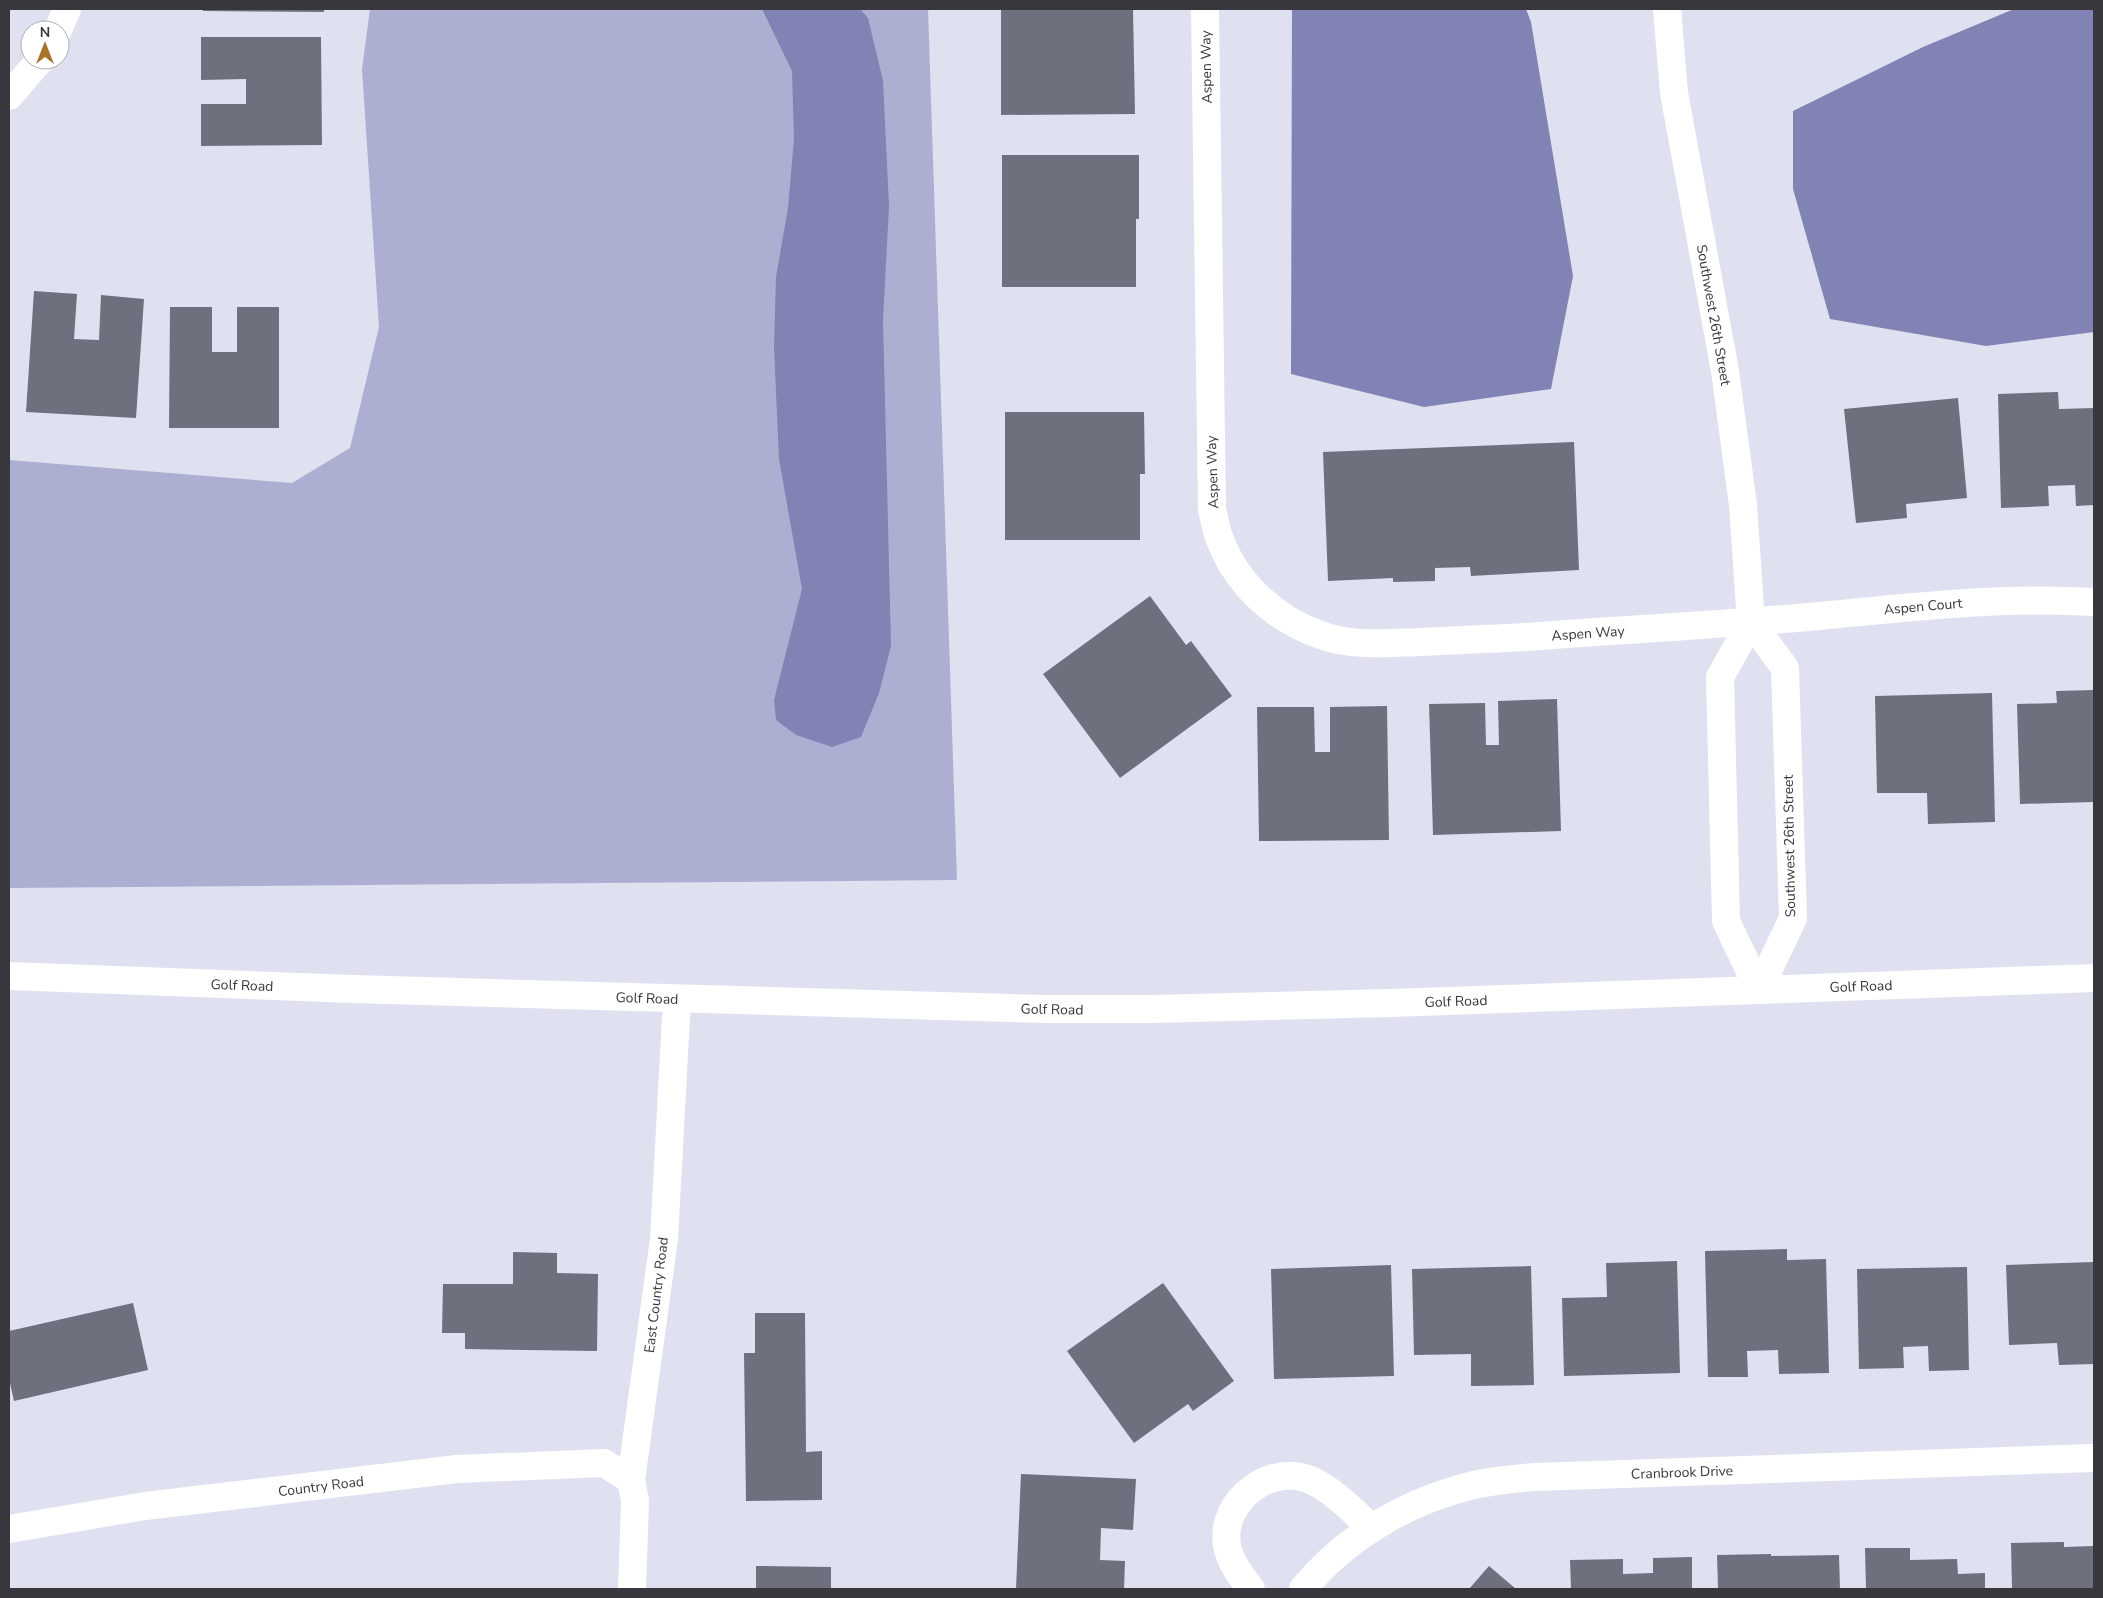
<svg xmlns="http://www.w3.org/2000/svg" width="2103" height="1598" font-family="'Nunito Sans',sans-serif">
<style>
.green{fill:#acafd1}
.water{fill:#8083b3}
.building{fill:#6e707e}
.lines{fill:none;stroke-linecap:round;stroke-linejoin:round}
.minor{stroke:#fff;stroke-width:28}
.labels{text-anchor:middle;stroke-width:5;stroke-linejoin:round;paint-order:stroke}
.street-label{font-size:14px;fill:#37373d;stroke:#fff}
</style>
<rect width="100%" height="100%" fill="#dfe1f0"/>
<path class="green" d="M370 9H928L957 880 9 888V460L292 483 350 448 379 327 362 69Z"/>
<path class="water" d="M762 9H860L868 18 883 81 889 206 883 320 891 646 879 693 861 737 832 747 796 735 776 720 774 700 802 589 779 459 774 347 776 277 788 208 794 139 792 71Z
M1292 9H1526L1531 22 1573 276 1551 389 1424 407 1291 374Z
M2014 9H2094V332L1986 346 1830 319 1793 189V111L1923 47Z"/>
<path class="building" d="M203 9H324V12L203 11Z
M1001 9H1133L1135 114 1001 115Z
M201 37H321L322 145 201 146V104H246V79L201 80Z
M1002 155H1139V219H1136V287H1002Z
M34 291 77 294 74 339 99 340 101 295 144 299 136 418 26 412Z
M170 307H212V352H237V307H279V428H169Z
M2058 392 2059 409 2094 408V505L2076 506 2075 485 2048 486 2049 506 2001 508 1998 394Z
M1958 398 1967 498 1906 504 1907 518 1856 523 1844 409Z
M1005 412H1144L1145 474H1140V540H1005Z
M1574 442 1579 570 1471 576 1470 567 1435 568V581L1393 582V578L1328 581 1323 452Z
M1150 596 1186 645 1191 641 1232 696 1120 778 1043 674Z
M2094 690V802L2020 804 2017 704 2057 703 2056 691Z
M1992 693 1995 822 1928 824 1927 793H1877L1875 696Z
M1557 699 1561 831 1433 835 1429 704 1485 703 1486 745H1499L1498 701Z
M1387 706 1389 840 1259 841 1257 707H1314L1315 752H1330V707Z
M1787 1249V1260L1826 1259 1829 1373 1779 1374 1778 1350 1747 1351 1748 1377H1708L1705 1251Z
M513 1252 557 1253V1273L598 1274 597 1351 465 1349V1333H442L443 1284H513Z
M1677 1261 1680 1373 1564 1376 1562 1298 1607 1297 1606 1263Z
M2094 1262V1364L2059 1365 2057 1343 2009 1345 2006 1265Z
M1391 1265 1394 1376 1274 1379 1271 1269Z
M1531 1266 1534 1385 1471 1386V1354L1414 1355 1412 1269Z
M1967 1267 1969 1370 1929 1371 1928 1346 1903 1347 1904 1368 1859 1369 1857 1269Z
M1163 1283 1234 1381 1193 1411 1188 1404 1134 1443 1067 1351Z
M133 1303 148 1370 14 1401 9 1379V1331Z
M755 1313H805L806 1452 822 1451V1500L746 1501 744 1353H755Z
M1021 1474 1136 1479 1133 1530 1101 1528 1100 1560 1125 1561 1124 1589H1016Z
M2064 1542V1547L2094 1546V1589H2012L2011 1543Z
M1865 1548H1910V1560L1957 1559 1958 1574 1985 1573V1589H1866Z
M1771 1554V1556L1839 1555 1840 1589H1718L1717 1555Z
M1692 1557V1589H1571L1570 1560 1623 1559V1574L1653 1573V1558Z
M756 1566 831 1567V1589H756Z
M1489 1566 1516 1589H1469Z"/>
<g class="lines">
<path class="minor" d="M1205 9 1212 509C1214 518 1216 528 1219 537 1235 582 1273 618 1318 634 1351 647 1387 643 1422 642 1457 640 1492 639 1527 637 1621 630 1715 625 1808 617 1905 608 1997 596 2094 602
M1667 9 1674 93 1725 371 1743 505 1751 622 1785 668 1793 918 1759 990
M58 30 67 9
M9 96 40 60
M1751 622 1720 677 1726 921 1759 990
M9 976 353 989 1046 1009H1152L1391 1003 2094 978
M9 1529 145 1506 457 1469 604 1463 631 1480
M632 1589 635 1500 631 1480 664 1239 677 999
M1251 1589C1242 1577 1232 1565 1228 1550 1217 1508 1261 1468 1301 1477 1326 1482 1353 1512 1372 1528
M1303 1589C1344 1539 1404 1503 1466 1487 1488 1481 1511 1479 1534 1477L2094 1458"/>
</g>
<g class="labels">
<g class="street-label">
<text transform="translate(1206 67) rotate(-91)" y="5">Aspen Way</text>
<text transform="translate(1714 315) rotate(80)" y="5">Southwest 26th Street</text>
<text transform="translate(1212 472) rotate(-92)" y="5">Aspen Way</text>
<text transform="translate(1923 606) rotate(-5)" y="5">Aspen Court</text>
<text transform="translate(1588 633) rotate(-4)" y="5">Aspen Way</text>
<text transform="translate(1789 846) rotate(-91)" y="5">Southwest 26th Street</text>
<text transform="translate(242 985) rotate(2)" y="5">Golf Road</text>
<text transform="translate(1861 986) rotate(-2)" y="5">Golf Road</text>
<text transform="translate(647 998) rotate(2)" y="5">Golf Road</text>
<text transform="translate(1456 1001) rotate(-2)" y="5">Golf Road</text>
<text transform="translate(1052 1009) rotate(1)" y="5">Golf Road</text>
<text transform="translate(656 1295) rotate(-83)" y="5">East Country Road</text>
<text transform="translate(1682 1472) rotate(-2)" y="5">Cranbrook Drive</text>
<text transform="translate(321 1486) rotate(-7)" y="5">Country Road</text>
</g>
</g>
<rect width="2103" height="1598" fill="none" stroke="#37373d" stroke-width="20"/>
<g transform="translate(45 45)"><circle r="24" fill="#ffffff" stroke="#afafb1"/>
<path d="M0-4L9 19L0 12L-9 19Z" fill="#a7732c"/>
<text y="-8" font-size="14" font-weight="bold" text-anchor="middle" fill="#37373d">N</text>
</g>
</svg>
